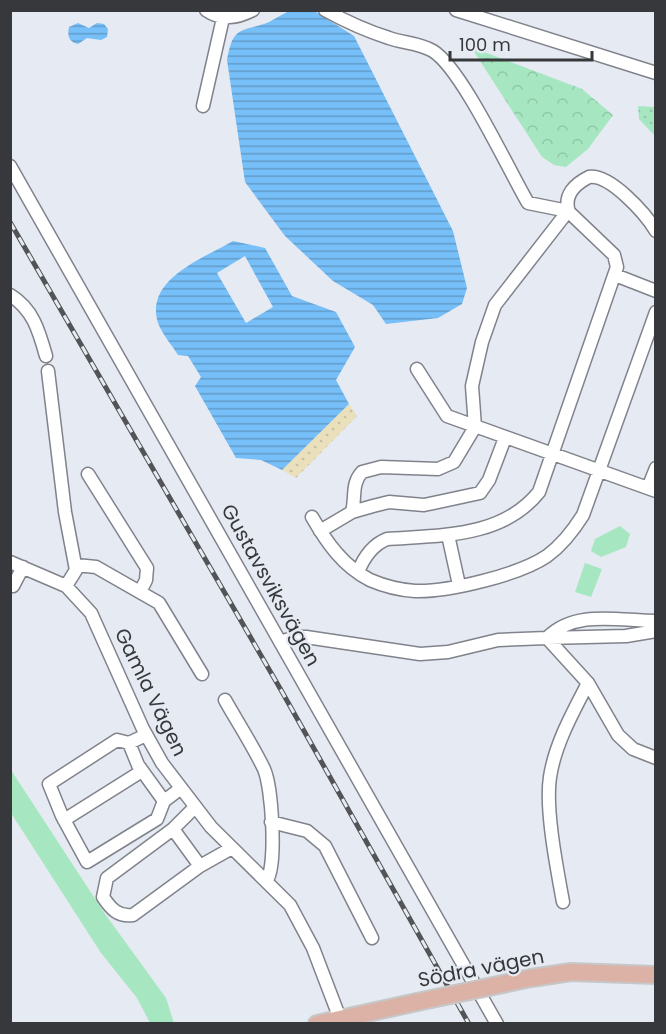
<svg xmlns="http://www.w3.org/2000/svg" width="666" height="1034" font-family="Poppins,sans-serif">
<style>
.grass{fill:url(#grass-dots)}
.forest{fill:url(#forest-crowns)}
.sand{fill:url(#sand-dots)}
.park{fill:#a6e7c2}
.water{fill:url(#water-rules);fill-rule:evenodd}
.lines{fill:none;stroke-linecap:round;stroke-linejoin:round}
.minor-casing{stroke:#80838b;stroke-width:15}
.major-casing{stroke:#c7c7c8;stroke-width:20}
.minor{stroke:#fff;stroke-width:12}
.major{stroke:#dcb2a7;stroke-width:16}
.rail-casing{stroke:#525457;stroke-width:5}
.rail{stroke:#e6eaf2;stroke-width:3;stroke-dasharray:9;stroke-linecap:butt}
.major-bridge-casing{stroke:#c7c7c8;stroke-width:20;stroke-linecap:butt}
.major-bridge{stroke:#dcb2a7;stroke-width:16}
.labels{text-anchor:middle;stroke-width:4.5;stroke-linejoin:round;paint-order:stroke}
.street-label{font-size:20px;fill:#37383b;stroke:#e6eaf2}
</style>
<defs>
<pattern id="grass-dots" width="8" height="8" patternUnits="userSpaceOnUse" patternTransform="scale(1.5)"><rect width="8" height="8" fill="#a6e7c2"/><path d="M2 2h.1M6 6h.1" fill="none" stroke="#90c7a8" stroke-width="1.8" stroke-linecap="round"/></pattern>
<pattern id="forest-crowns" width="20" height="18" patternUnits="userSpaceOnUse" patternTransform="scale(1.5)"><rect width="20" height="18" fill="#a6e7c2"/><path d="M2 6a3 3 0 1 1 6 0M12 15a3 3 0 1 1 6 0" fill="none" stroke="#90c7a8"/></pattern>
<pattern id="sand-dots" width="8" height="8" patternUnits="userSpaceOnUse" patternTransform="scale(1.5)"><rect width="8" height="8" fill="#eae0bb"/><path d="M2 2h.1M6 6h.1" fill="none" stroke="#c9c1a2" stroke-width="1.8" stroke-linecap="round"/></pattern>
<pattern id="water-rules" width="6" height="5" patternUnits="userSpaceOnUse" patternTransform="scale(1.5)"><rect width="6" height="5" fill="#77bff8"/><path d="M0 2.5h6" fill="none" stroke="#629cca"/></pattern>
</defs>
<rect width="100%" height="100%" fill="#e6eaf2"/>
<path class="grass" d="M638 106 655 107V136L639 119Z"/>
<path class="forest" d="M471 47 582 89 613 115 588 149 566 167 554 165 542 157Z"/>
<path class="sand" d="M349 404 357 416 296 478 282 470Z"/>
<path class="park" d="M620 526 630 534 626 547 601 557 591 551 595 539Z
M585 563 602 569 591 597 575 592Z
M11 770 105 914 166 998 174 1023H150L137 998 101 953 11 813Z"/>
<path class="water" d="M290 11 316 12 354 36 453 231 467 288 462 304 438 318 386 324 373 305 333 281 285 236 245 182 227 60C233 28 238 32 264 24 273 21 281 14 290 11Z
M78 23 89 28 97 23 104 24 108 29 107 37 101 40 87 38 78 44C69 42 67 36 69 27Z
M233 241 265 248 292 296 336 312 355 347 336 380 349 404 282 470 261 460 236 458 195 386 201 377 188 356 178 355C172 345 162 334 158 323 144 279 204 258 233 241ZM245 256 273 307 246 323 217 273Z"/>
<g class="lines">
<defs>
<path id="minor" d="M206 10C222 21 237 18 253 10
M325 10C345 21 367 31 389 38 403 43 420 43 433 51 462 69 508 169 528 203L568 211 495 305 482 342 472 386 475 427 454 462 438 469 381 467 362 472C351 484 356 497 352 512
M456 10 656 73
M203 106 223 18
M10 166 497 1024
M615 275 656 291
M10 295C33 309 39 331 46 356
M417 369 447 416 656 491
M48 371 65 512 76 570 66 586
M88 474 147 568 146 580 140 592
M648 488 656 468
M312 517C327 543 343 566 370 580 384 586 400 590 415 591 448 592 519 575 547 556 562 545 573 531 583 515L656 312
M320 531 352 512 373 506 389 502 424 505 480 493 489 480 505 438
M448 535 459 585
M10 562 66 586 91 613 143 729 162 763 211 827 290 905 313 948 342 1024
M76 565 96 567 159 603 202 674
M358 572C364 557 372 545 387 539 441 535 502 538 539 492L617 267 614 255 569 212C563 195 575 184 589 177 610 174 645 213 656 231
M13 586 23 567
M547 638C575 609 620 621 656 621
M547 638 626 636 656 631
M280 642 296 637H306L420 654 448 652 498 640 547 638 588 683 618 735 633 749 656 758
M225 700C238 723 253 746 264 769 272 787 277 864 267 880
M146 735 129 743 117 740 49 784 62 816 87 862 157 819 164 801 180 789
M129 743 138 765 164 801
M194 808 173 829 107 878 103 897C111 909 118 917 133 915L200 866 232 848
M64 820 142 771
M271 822 307 831 325 846 372 938
M173 829 200 866
M563 902C557 869 545 809 550 777 555 744 573 712 588 683"/>
<path id="major" d="M531 978 571 972 656 975
M317 1024 417 1002"/>
</defs>
<use href="#minor" class="minor-casing"/>
<use href="#major" class="major-casing"/>
<use href="#minor" class="minor"/>
<use href="#major" class="major"/>
<defs>
<path id="rail" d="M10 222 281 690 469 1024"/>
</defs>
<use href="#rail" class="rail-casing"/>
<use href="#rail" class="rail"/>
<defs>
<path id="major-bridge" d="M417 1002 531 978"/>
</defs>
<use href="#major-bridge" class="major-bridge-casing"/>
<use href="#major-bridge" class="major-bridge"/>
</g>
<g class="labels">
<g class="street-label">
<text transform="translate(271 585) rotate(61)" y="7">Gustavsviksvägen</text>
<text transform="translate(151 692) rotate(64)" y="7">Gamla Vägen</text>
<text transform="translate(481 968) rotate(-11)" y="7">Södra vägen</text>
</g>
</g>
<rect width="666" height="1034" fill="none" stroke="#37383b" stroke-width="24"/>
<path d="M450 51v9h142v-9" fill="none" stroke="#37383b" stroke-width="3"/>
<text x="459" y="51" font-size="18" fill="#37383b" stroke="#e6eaf2" stroke-width="4.5" paint-order="stroke">100 m</text>
</svg>
